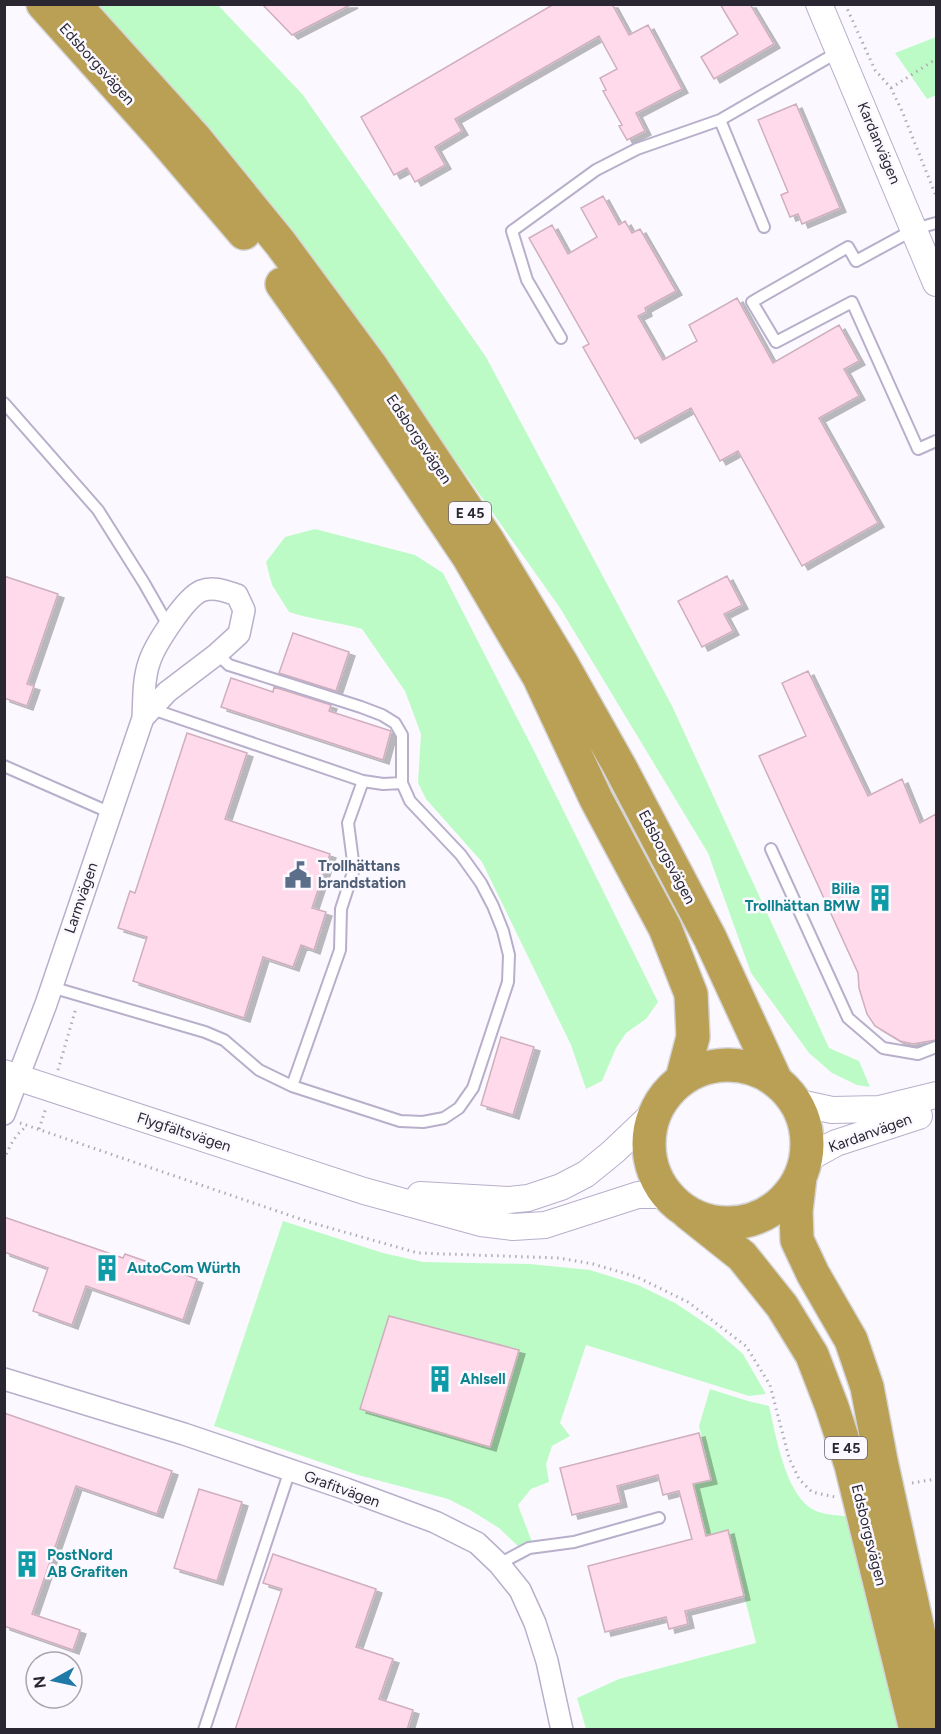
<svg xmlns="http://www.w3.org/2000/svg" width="941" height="1734" font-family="Figtree,sans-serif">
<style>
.green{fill:#bdfbc6}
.building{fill:#ffdaea;stroke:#cfafbd;stroke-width:1.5;filter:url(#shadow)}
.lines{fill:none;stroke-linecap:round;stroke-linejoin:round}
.service-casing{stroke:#b8afcb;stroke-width:14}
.minor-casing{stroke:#b8afcb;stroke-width:24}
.tertiary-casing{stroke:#b8afcb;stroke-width:28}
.trunk-casing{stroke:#d5d4d6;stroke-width:36}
.path{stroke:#afacb4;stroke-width:3;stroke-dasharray:1.5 4.5;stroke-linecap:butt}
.service{stroke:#fff;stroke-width:10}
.minor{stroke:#fff;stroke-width:21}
.tertiary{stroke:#fff;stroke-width:26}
.trunk{stroke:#baa054;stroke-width:33}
.labels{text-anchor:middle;stroke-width:5;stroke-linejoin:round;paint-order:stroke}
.shield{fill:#fbf9ff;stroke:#696670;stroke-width:1.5}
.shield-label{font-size:14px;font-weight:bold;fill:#2b2732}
.street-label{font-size:15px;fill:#2b2732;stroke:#fbf9ff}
.service-label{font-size:15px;font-weight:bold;fill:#4e5e75;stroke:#fbf9ff;text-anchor:start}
.culture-label{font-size:15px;font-weight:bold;fill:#0d838f;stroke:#fbf9ff;text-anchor:start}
</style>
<defs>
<filter id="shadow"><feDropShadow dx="6" dy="4" stdDeviation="0" flood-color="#0004"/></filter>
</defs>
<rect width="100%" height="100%" fill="#fbf9ff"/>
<path class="green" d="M88 5H218L303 95 486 357 672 706 829 1048 859 1061 870 1087 857 1085 832 1073 809 1053 751 973 708 853 560 608 304 246 198 121Z
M936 37V95L927 99 895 53Z
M315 529 415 555 443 573 534 751 658 1002 646 1019 626 1033 616 1048 602 1081 586 1089 571 1045 482 862 426 799 418 783 421 734 405 691 362 629C338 622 313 620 289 612L272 585 266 562 285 537Z
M283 1221 383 1253 423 1262 530 1264 590 1270 638 1285 675 1303 714 1329 743 1354 766 1394 749 1396 586 1345 560 1423 570 1436 552 1446 546 1464 549 1482 531 1489 518 1505 532 1542 520 1548 499 1528 470 1510 448 1499 358 1475 214 1426Z
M710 1389 748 1401 769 1406C776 1435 785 1495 814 1510 824 1515 839 1515 850 1517L902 1729H586L577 1698 619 1679 756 1643 728 1531 706 1536 693 1484 711 1479 699 1426Z"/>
<path class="building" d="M262 4H352L292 35Z
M554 4H612L629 35 648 25 682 89 636 113 645 131 627 140 619 126 622 125 603 91 606 90 600 78 617 69 599 36 455 119 462 131 435 147 445 165 415 182 407 168 394 175 361 117Z
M720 4H750L774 44 714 79 701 57 738 34Z
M796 104 840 208 802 224 798 214 790 217 781 195 788 192 758 120Z
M603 196 619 225 625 221 632 233 640 229 676 291 645 308 646 312 638 316 663 360 697 341 689 325 737 298 773 363 839 325 859 361 844 369 859 396 819 418 878 523 802 566 738 451 720 461 691 408 635 439 583 347 589 344 529 238 552 225 568 254 597 237 581 208Z
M4 576 58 594 27 684 34 686 27 706 4 698Z
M727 576 742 605 724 614 733 631 702 647 678 601Z
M293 633 349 652 336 691 279 673Z
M808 671 868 796 902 779 920 823 936 814V1040L913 1044 900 1041 875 1026 867 1014 859 988 858 973 759 756 806 736 782 683Z
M231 678 273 692 274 687 331 705 329 711 391 731 383 760 221 707Z
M187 733 247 753 225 819 330 854 312 908 326 912 314 950 301 945 293 967 263 957 244 1018 133 981 147 937 118 928 130 891 135 893Z
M501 1037 534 1047 513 1115 481 1105Z
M4 1217 123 1258 125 1254 197 1279 183 1320 86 1286 72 1325 33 1311 48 1268 4 1252Z
M389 1316 519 1350 490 1447 360 1409Z
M4 1413 172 1471 157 1514 76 1486 32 1614 80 1630 73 1650 4 1626Z
M699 1433 711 1480 693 1484 706 1536 728 1530 744 1596 685 1611 688 1624 669 1629 666 1617 605 1632 588 1566 692 1539 679 1491 663 1495 658 1475 617 1486 621 1503 572 1515 560 1468Z
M199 1489 242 1502 217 1581 174 1568Z
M273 1554 376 1589 356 1647 393 1659 379 1699 413 1710 407 1730H235L282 1589 263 1583Z"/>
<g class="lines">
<defs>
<path id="service" d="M936 223 915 229 856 261 848 247 752 302 776 342 852 302 918 449 936 441
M764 227 720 120 838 52
M561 338 527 280 512 231 596 170 637 149 720 120
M4 403 98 510 144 583 169 627
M152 709 363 781 383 784 402 783
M4 766 111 813
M771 849 848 1018 883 1048 918 1054 936 1047
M51 987 205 1032 224 1040 259 1070 292 1086 400 1121 423 1122 444 1118 459 1108 473 1088 508 982 509 955 503 931 493 906 481 883 461 855 410 801 402 783V735L395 723 382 715 361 707 229 665 217 654
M292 1086 340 950 341 909 354 869 348 823 363 781
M499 1564 529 1548 574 1542 659 1518
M204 1730 290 1470"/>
<path id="minor" d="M4 1114 46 1004 143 718C144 701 143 680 149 663 154 646 185 598 201 591 213 586 225 591 237 595L244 610 239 634 217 654 167 692 143 718
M4 1379 184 1434 346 1489 435 1522 477 1543 499 1564 520 1590 535 1623 547 1661 562 1730"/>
<path id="tertiary" d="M819 4 936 283
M4 1073 364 1191 481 1223 513 1227 545 1225 638 1195H666
M795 1102 832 1110 879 1109 936 1095
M805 1160 836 1143 919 1116
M420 1195 508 1200 528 1198 561 1187 586 1174 613 1152 654 1113"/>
<path id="trunk" d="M43 4 162 137 244 233
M74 4 194 137 281 244 371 366 488 541 562 664 620 767 710 938 776 1081
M282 284 350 380 468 556 539 677 596 799 665 928 691 994 693 1037 682 1079
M649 1144a79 79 0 1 1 158 0a79 79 0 1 1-158 0Z
M800 1177 796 1211 797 1240 813 1274 851 1340 867 1387 881 1461 936 1712
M688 1213 742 1256 782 1306 812 1355 832 1407 851 1465 916 1730"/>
</defs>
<use href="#service" class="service-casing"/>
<use href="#minor" class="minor-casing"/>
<use href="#tertiary" class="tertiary-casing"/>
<use href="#trunk" class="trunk-casing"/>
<path class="path" d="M845 4 875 70 891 88 902 111 936 196
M891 88 936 59
M58 1070 76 1008
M20 1123 309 1222 418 1253 559 1258 593 1264 637 1277 688 1302 746 1346 770 1385 789 1458 799 1479 812 1492 835 1497
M39 1129 46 1108
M4 1160C10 1145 14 1136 27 1126
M912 1483 936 1479"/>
<use href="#service" class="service"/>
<use href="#minor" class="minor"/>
<use href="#tertiary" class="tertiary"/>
<use href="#trunk" class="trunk"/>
</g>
<defs>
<symbol id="civic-bare" viewBox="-9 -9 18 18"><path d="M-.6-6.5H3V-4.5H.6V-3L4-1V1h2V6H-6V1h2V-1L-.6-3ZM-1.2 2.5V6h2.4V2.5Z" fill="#5c6f8a" stroke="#fbf9ff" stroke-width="2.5" paint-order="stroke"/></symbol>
<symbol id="building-bare" viewBox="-9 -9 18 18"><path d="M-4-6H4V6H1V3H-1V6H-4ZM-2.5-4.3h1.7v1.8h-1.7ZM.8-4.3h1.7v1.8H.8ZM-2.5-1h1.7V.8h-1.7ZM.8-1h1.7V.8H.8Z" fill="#0f9aa8" stroke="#fbf9ff" stroke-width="2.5" paint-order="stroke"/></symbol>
</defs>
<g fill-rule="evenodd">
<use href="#civic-bare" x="279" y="856" width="38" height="38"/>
<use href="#building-bare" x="861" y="879" width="38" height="38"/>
<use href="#building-bare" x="88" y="1249" width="38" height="38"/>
<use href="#building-bare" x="421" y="1360" width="38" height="38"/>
<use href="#building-bare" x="8" y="1545" width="38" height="38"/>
</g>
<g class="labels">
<g class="shield">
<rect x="449" y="502" width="42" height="22" rx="4.5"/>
<rect x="825" y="1437" width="42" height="22" rx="4.5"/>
</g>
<g class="shield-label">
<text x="470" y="518">E 45</text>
<text x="846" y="1453">E 45</text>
</g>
<g class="street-label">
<text transform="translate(97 64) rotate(48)" y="5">Edsborgsvägen</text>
<text transform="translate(879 143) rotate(67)" y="5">Kardanvägen</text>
<text transform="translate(419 439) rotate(56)" y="5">Edsborgsvägen</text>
<text transform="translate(667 857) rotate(62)" y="5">Edsborgsvägen</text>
<text transform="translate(81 898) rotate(-71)" y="5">Larmvägen</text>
<text transform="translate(184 1132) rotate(18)" y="5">Flygfältsvägen</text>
<text transform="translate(870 1133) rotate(-20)" y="5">Kardanvägen</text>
<text transform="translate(342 1489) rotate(20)" y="5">Grafitvägen</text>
<text transform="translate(869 1535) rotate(76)" y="5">Edsborgsvägen</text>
</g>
<g class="service-label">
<text x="318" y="871">Trollhättans<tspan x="318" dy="17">brandstation</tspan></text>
</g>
<g class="culture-label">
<text x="860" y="894" text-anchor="end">Bilia<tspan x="860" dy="17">Trollhättan BMW</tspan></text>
<text x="127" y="1273">AutoCom Würth</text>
<text x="460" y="1384">Ahlsell</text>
<text x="47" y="1560">PostNord<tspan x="47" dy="17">AB Grafiten</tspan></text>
</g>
</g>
<rect width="941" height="1734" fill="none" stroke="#2b2732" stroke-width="12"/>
<g transform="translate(54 1680) rotate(262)"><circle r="28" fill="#fbf9ff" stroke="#a8a5ad" stroke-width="1.5"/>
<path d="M0-4.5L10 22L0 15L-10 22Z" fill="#207aa8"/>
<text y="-9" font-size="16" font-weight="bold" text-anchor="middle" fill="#2b2732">N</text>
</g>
</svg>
